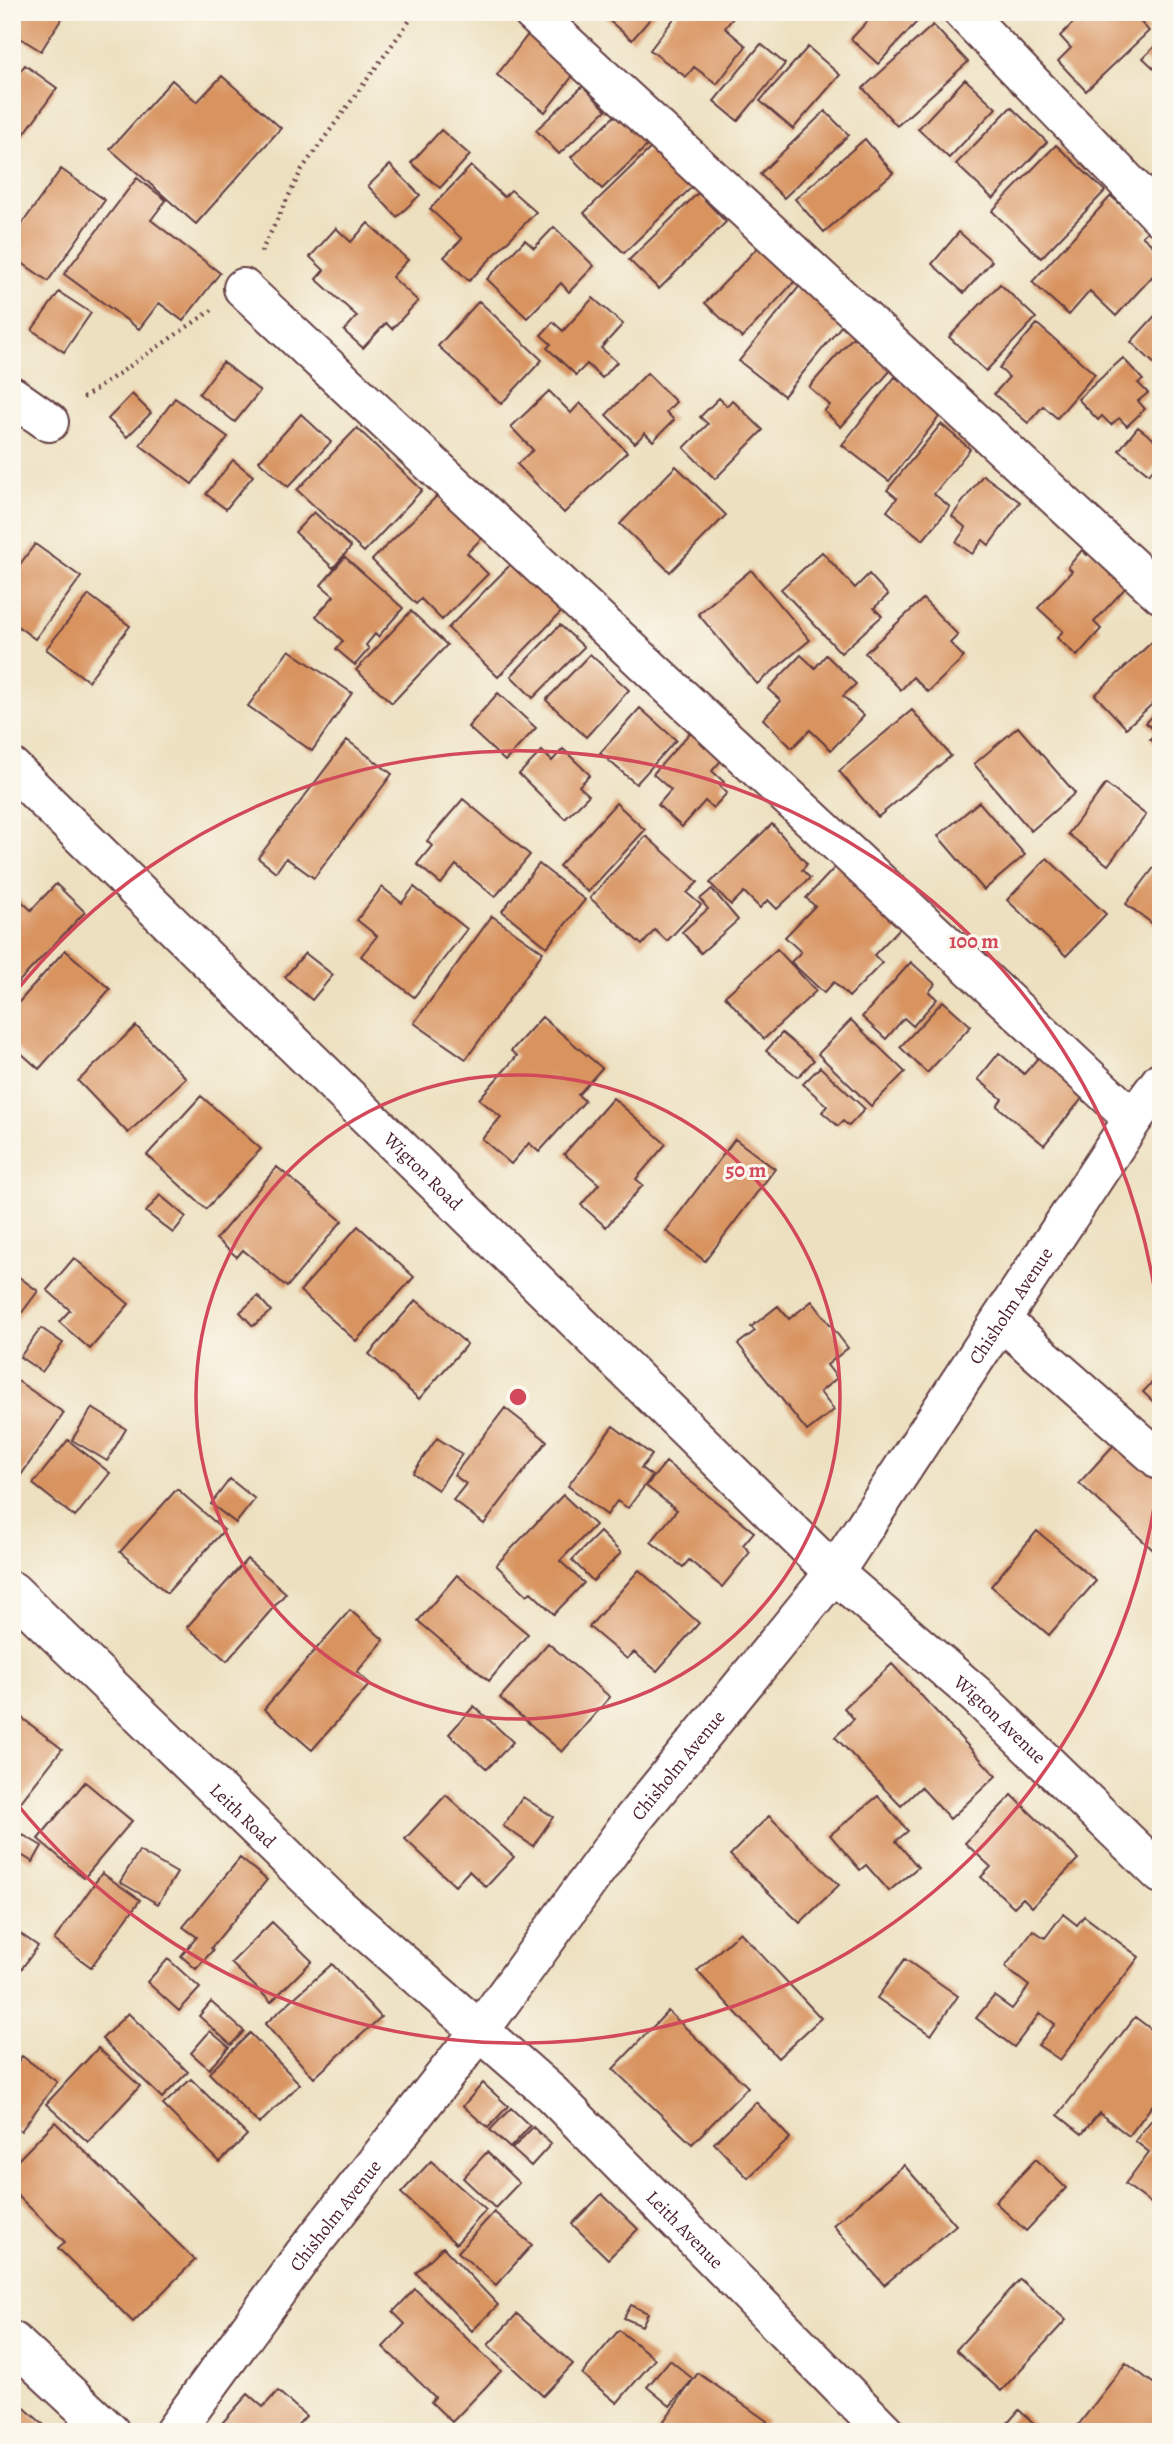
<svg xmlns="http://www.w3.org/2000/svg" width="1173" height="2444" font-family="Alegreya,serif">
<style>
.building{fill:#d8935f}
.lines{fill:none;stroke-linecap:round;stroke-linejoin:round}
.minor-casing{stroke:#623c41;stroke-width:42}
.tertiary-casing{stroke:#623c41;stroke-width:42}
.secondary-casing{stroke:#623c41;stroke-width:42}
.path{stroke:#623c41;stroke-width:4.5;stroke-dasharray:2 5;stroke-linecap:butt}
.minor{stroke:#fff;stroke-width:38}
.tertiary{stroke:#fff;stroke-width:38}
.secondary{stroke:#fff;stroke-width:38}
.ring{fill:none;stroke:#d1495b;stroke-width:3.5}
.labels{text-anchor:middle;stroke-width:6;stroke-linejoin:round;paint-order:stroke}
.street-label{font-size:19px;fill:#4a1f2b;stroke:#fbf7ec}
.centre{fill:#d1495b;stroke:#fbf7ec;stroke-width:3.5}
.ring-label{font-size:21px;text-anchor:middle;font-weight:bold;fill:#d1495b;stroke:#fbf7ec;stroke-width:6;stroke-linejoin:round;paint-order:stroke}
</style>
<rect width="100%" height="100%" fill="#fbf7ec"/>
<filter id="ink" filterUnits="userSpaceOnUse"><feTurbulence type="fractalNoise" baseFrequency=".0143" numOctaves="2"/><feDisplacementMap in="SourceGraphic" scale="14" xChannelSelector="R" yChannelSelector="G"/><feConvolveMatrix kernelMatrix="1 2 1 2 8 2 1 2 1" color-interpolation-filters="sRGB"/></filter>
<filter id="wash" filterUnits="userSpaceOnUse"><feTurbulence type="fractalNoise" baseFrequency=".00686" numOctaves="4" result="noise"/><feDisplacementMap in="SourceGraphic" scale="28" xChannelSelector="R" yChannelSelector="G"/><feGaussianBlur stdDeviation="1.57" result="paint"/><feColorMatrix in="noise" values="0 0 0 0 0 0 0 0 0 0 0 0 0 0 0 0 0 1.4 0 .05"/><feComposite in="paint" operator="in"/></filter>
<g filter="url(#wash)">
<rect width="100%" height="100%" fill="#ede0c0"/>
<g id="blocks">
<path class="building" d="M12 12H66L41 51 12 33Z
M599 12H656L632 40Z
M679 12 736 14 725 28 746 46 717 84 694 67 686 77 650 50Z
M876 12H926L878 64 851 39Z
M1084 12H1100L1104 16 1108 12H1131L1149 31 1086 91 1058 61 1071 48 1060 36Z
M933 25 968 62 897 126 863 88Z
M533 28 581 65 545 112 497 75Z
M1161 40V75L1143 58Z
M761 44 785 64 738 121 714 101Z
M808 47 840 75 793 129 760 101Z
M25 65 57 88 22 137 12 130V82Z
M222 76 281 128 196 224 110 149 172 80 197 102Z
M965 79 996 108 949 158 918 129Z
M583 86 606 110 559 154 536 130Z
M1011 107 1047 142 993 199 956 164Z
M621 110 651 142 602 189 571 157Z
M825 111 849 135 784 198 760 174Z
M441 130 470 155 440 188 411 163Z
M865 139 893 173 824 232 795 199Z
M654 145 693 186 624 253 584 213Z
M1056 145 1105 191 1041 258 992 211Z
M390 165 420 195 397 217 368 186Z
M471 166 504 197 511 190 536 212 469 281 444 257 462 239 430 209Z
M61 169 105 200 48 281 22 263 14 275 12 273V238Z
M137 178 166 200 151 220 220 273 183 321 159 303 139 329 64 274Z
M698 193 726 222 659 289 629 260Z
M1111 196 1149 230 1142 236 1161 253V267L1116 316 1090 291 1069 315 1032 282Z
M368 223 408 260 392 277 418 301 392 329 386 323 363 348 344 331 357 316 316 279 324 270 310 257 336 228 351 242Z
M554 227 594 266 569 292 561 283 527 318 487 279 525 240 534 248Z
M959 232 992 261 964 293 932 264Z
M758 247 795 281 742 338 705 303Z
M802 283 847 319 784 396 739 361Z
M1000 284 1036 318 986 371 949 337Z
M59 292 91 313 64 352 32 330Z
M593 298 623 324 601 348 617 362 602 378 587 364 576 375 547 348 551 344 541 335 553 322 563 331Z
M479 301 542 360 501 404 438 346Z
M1161 309V370L1131 342Z
M1037 324 1095 374 1057 418 1043 406 1028 423 994 394 1009 377 999 368Z
M853 337 891 370 841 427 824 411 830 405 809 387Z
M1123 358 1143 380 1138 383 1148 393 1138 401 1145 409 1127 426 1119 418 1111 425 1102 416 1098 420 1078 399Z
M223 362 260 391 235 422 199 394Z
M647 373 676 402 666 412 674 420 653 441 645 433 635 443 606 415Z
M895 377 942 413 889 481 842 445Z
M549 391 571 413 580 403 627 452 564 513 517 464 533 450 511 427Z
M132 394 151 413 127 437 108 419Z
M175 398 228 437 192 484 140 445Z
M719 398 727 406 732 400 763 430 715 479 684 448 708 424 700 417Z
M301 414 331 442 288 487 259 461Z
M941 424 970 449 934 494 950 507 923 540 887 511 897 498 887 490Z
M1138 427 1161 445V460L1149 474 1119 450Z
M357 428 422 490 364 552 297 490Z
M233 460 253 476 226 509 206 494Z
M676 466 726 515 670 572 620 524Z
M983 475 1020 502 989 545 983 540 972 554 956 542 966 528 952 516Z
M439 494 483 537 467 553 488 574 442 620 421 599 416 604 372 560Z
M314 512 351 547 333 568 295 532Z
M35 544 81 577 35 639 12 622V575Z
M1082 550 1087 555 1092 550 1129 584 1094 622 1101 629 1077 656 1057 638 1063 631 1038 608 1072 571 1068 567Z
M822 552 855 588 869 574 888 595 874 608 882 616 841 653 781 589Z
M520 555 570 603 498 677 448 628Z
M345 557 403 608 378 637 375 634 366 645 369 649 355 665 336 649 343 641 316 616 334 596 321 585Z
M751 570 810 640 757 684 698 614Z
M89 595 130 626 88 681 46 649Z
M923 599 958 635 950 643 964 657 928 692 913 677 901 690 865 653Z
M411 611 447 645 392 703 356 670Z
M560 625 584 647 533 698 511 676Z
M1152 642 1161 651V696L1126 728 1095 695Z
M289 650 352 693 312 751 248 706Z
M590 654 629 690 586 737 546 700Z
M801 655 815 668 826 655 856 684 843 696 864 716 831 750 810 730 792 748 763 719 781 701 768 689Z
M498 693 536 728 505 761 468 727Z
M1161 707V748L1150 739 1156 732 1146 723Z
M640 708 676 740 636 784 600 753Z
M912 710 951 756 878 817 839 771Z
M695 727 726 755 712 771 724 782 720 786 727 793 713 808 705 801 682 827 658 805 671 790 653 774Z
M1018 727 1075 793 1031 831 974 764Z
M347 740 392 774 314 878 286 858 276 872 258 858Z
M563 749 590 775 579 786 589 795 565 819 519 774 542 751 552 761Z
M1106 784 1146 815 1108 865 1068 834Z
M463 799 530 855 495 897 456 865 441 884 417 864 432 846 427 841Z
M979 802 1025 855 984 890 938 836Z
M616 803 645 830 588 892 559 866Z
M772 824 807 864 802 870 810 878 777 909 768 900 760 908 744 892 731 905 710 883Z
M646 836 698 882 687 893 701 905 667 941 655 930 642 945 590 898Z
M1047 858 1106 914 1066 956 1007 900Z
M840 862 904 924 874 955 882 963 849 997 834 982 824 993 791 962 801 952 785 937 815 906 806 898Z
M539 864 585 900 547 947 502 911Z
M1156 865 1161 868V930L1126 904Z
M56 884 85 912 12 989V892L31 910Z
M382 887 402 903 414 887 467 929 414 997 361 956 377 936 357 920Z
M712 889 738 920 701 953 682 932 708 909 700 899Z
M492 916 543 952 466 1059 414 1023Z
M777 949 816 991 764 1039 725 996Z
M65 950 110 989 39 1069 12 1045V1010Z
M305 953 333 975 312 1000 285 977Z
M911 962 935 984 929 992 937 999 913 1026 904 1018 886 1039 862 1017Z
M943 1001 971 1026 927 1073 900 1047Z
M542 1017 602 1068 578 1095 585 1101 539 1152 529 1143 511 1164 482 1139 501 1117 479 1099 517 1056 511 1051Z
M851 1020 905 1072 871 1106 818 1054Z
M136 1026 186 1078 128 1133 78 1081Z
M782 1033 814 1060 798 1077 766 1051Z
M1044 1051 1090 1089 1044 1145 997 1106 1002 1099 978 1079 999 1053 1024 1074Z
M820 1067 865 1109 849 1126 843 1121 838 1126 822 1112 827 1106 803 1084Z
M201 1096 261 1149 206 1209 147 1155Z
M613 1098 666 1144 636 1179 643 1185 606 1227 581 1205 599 1184 564 1154Z
M735 1139 775 1169 705 1261 666 1231Z
M277 1167 342 1221 287 1287 243 1250 237 1257 216 1239Z
M160 1195 186 1217 173 1233 146 1212Z
M358 1226 414 1277 356 1341 300 1291Z
M74 1258 129 1304 90 1349 59 1322 70 1310 47 1290Z
M12 1272 38 1291 12 1326Z
M258 1296 271 1311 253 1326 240 1312Z
M416 1300 467 1344 419 1399 369 1354Z
M812 1301 848 1348 827 1365 837 1378 820 1392 834 1410 807 1431 738 1344 755 1331 751 1327 778 1306 789 1319Z
M41 1328 63 1343 42 1372 20 1357Z
M1161 1373V1409L1143 1392Z
M12 1377 64 1413 21 1475 12 1469Z
M92 1408 126 1429 107 1461 72 1440Z
M505 1408 547 1441 484 1524 453 1500 466 1484 454 1475Z
M613 1426 652 1455 641 1468 652 1476 628 1508 617 1501 607 1515 568 1486Z
M1122 1436 1161 1471V1557L1079 1483Z
M437 1438 462 1454 438 1490 413 1473Z
M68 1440 110 1473 75 1517 33 1484Z
M666 1462 754 1532 743 1545 750 1552 722 1587 689 1560 683 1567 651 1542 677 1510 646 1486Z
M230 1479 255 1499 236 1523 211 1504Z
M177 1489 224 1530 167 1593 120 1552Z
M563 1495 595 1525 560 1561 584 1583 554 1614 531 1592 527 1595 496 1565Z
M1037 1531 1096 1581 1049 1635 991 1586Z
M600 1532 621 1553 593 1581 572 1560Z
M247 1559 286 1593 227 1661 187 1627Z
M639 1570 699 1623 657 1671 634 1652 627 1659 589 1627Z
M457 1575 528 1634 489 1681 418 1621Z
M350 1610 384 1640 357 1672 370 1684 312 1750 264 1709Z
M548 1643 610 1697 562 1752 500 1698Z
M892 1664 996 1776 950 1819 921 1787 901 1806 835 1737 854 1719 844 1708Z
M474 1706 513 1742 487 1769 449 1734Z
M12 1710 62 1749 12 1813Z
M85 1782 132 1821 84 1878 38 1839Z
M446 1795 514 1857 486 1887 469 1871 455 1886 405 1839Z
M1012 1795 1078 1859 1032 1907 1023 1898 1014 1907 981 1877 991 1867 965 1843Z
M878 1796 908 1831 896 1841 918 1867 889 1891 866 1865 860 1870 830 1835Z
M523 1797 553 1817 533 1846 503 1826Z
M769 1816 839 1885 800 1923 730 1855Z
M23 1835 42 1846 33 1862 13 1850Z
M139 1851 177 1873 158 1904 120 1882Z
M240 1858 267 1880 211 1948 213 1950 196 1969 181 1956 197 1937 183 1927Z
M102 1873 140 1900 91 1967 54 1940Z
M1063 1914 1077 1925 1084 1916 1139 1957 1060 2060 1038 2045 1055 2024 1040 2013 1014 2047 976 2018 994 1996 1012 2009 1029 1986 1005 1967 1033 1930 1045 1938Z
M272 1922 312 1961 271 2002 231 1963Z
M12 1928 38 1946 12 1982Z
M740 1932 821 2018 778 2058 697 1971Z
M168 1959 200 1988 179 2011 147 1982Z
M905 1959 958 1996 931 2035 877 1998Z
M332 1964 381 2017 314 2078 265 2024Z
M211 2002 244 2031 231 2045 199 2016Z
M668 2011 748 2087 692 2144 613 2069Z
M128 2013 188 2072 162 2098 102 2039Z
M1135 2017 1160 2036 1152 2047 1161 2053V2094L1129 2136 1099 2113 1082 2134 1058 2115Z
M210 2031 229 2047 209 2069 191 2053Z
M250 2033 300 2084 259 2124 209 2073Z
M98 2048 140 2086 88 2142 46 2104Z
M22 2056 57 2082 21 2131 12 2125V2070Z
M191 2079 247 2135 220 2162 163 2105Z
M483 2083 508 2106 488 2128 463 2106Z
M756 2102 790 2138 748 2178 714 2143Z
M511 2108 530 2126 510 2148 490 2130Z
M1161 2108V2201L1156 2207 1125 2184 1149 2152 1135 2141Z
M55 2122 195 2260 133 2322 58 2248 65 2242 12 2190V2166Z
M533 2127 551 2144 531 2166 512 2149Z
M487 2152 519 2183 495 2208 463 2178Z
M1036 2159 1066 2188 1026 2231 995 2202Z
M431 2161 486 2210 456 2244 401 2193Z
M904 2165 956 2225 884 2285 833 2225Z
M602 2194 638 2229 608 2259 572 2224Z
M494 2212 532 2245 496 2285 458 2252Z
M443 2247 498 2305 472 2331 416 2273Z
M1020 2279 1066 2320 1001 2391 956 2350Z
M415 2289 501 2371 452 2422 431 2402 435 2397 383 2347 405 2324 393 2312Z
M631 2305 648 2313 642 2326 624 2318Z
M517 2314 573 2364 543 2396 488 2345Z
M619 2330 655 2359 617 2403 582 2374Z
M670 2360 693 2379 670 2406 647 2387Z
M1126 2363 1161 2389V2424L1155 2432H1073Z
M698 2373 767 2421 759 2432H656Z
M278 2391 306 2416 291 2432H214L248 2394 263 2407Z
M12 2397 52 2432H12Z
M1019 2410 1044 2432H1000Z"/>
</g>
</g>
<g filter="url(#ink)">
<use href="#blocks" fill-opacity="0" stroke="#623c41" stroke-width="2"/>
<g class="lines">
<defs>
<g id="minor">
<path d="M532 12 1161 594"/>
<path d="M963 12 1161 217"/>
<path d="M243 288 1133 1119"/>
<path d="M12 396 49 422"/>
<path id="s1" d="M12 768 834 1573 976 1695 1161 1874"/>
<path d="M1001 1320 1161 1461"/>
<path id="s2" d="M12 1591 336 1905 552 2094 885 2432"/>
</g>
<g id="tertiary">
<path id="s3" d="M174 2432 304 2254 479 2032 631 1822 834 1573 1133 1119 1161 1081"/>
</g>
<path id="secondary" d="M12 2341 110 2432"/>
</defs>
<use href="#minor" class="minor-casing"/>
<use href="#tertiary" class="tertiary-casing"/>
<use href="#secondary" class="secondary-casing"/>
<path class="path" d="M261 252 302 169 416 12
M83 398 212 310
M12 461 21 452"/>
<use href="#minor" class="minor"/>
<use href="#tertiary" class="tertiary"/>
<use href="#secondary" class="secondary"/>
</g>
</g>
<g class="ring">
<circle cx="518" cy="1397" r="322"/>
<path d="M1161 1453A645 645 0 0 1 13 1799M13 995A645 645 0 0 1 1161 1341"/>
</g>
<g class="labels">
<g class="street-label">
<text dy="7" stroke="none"><textPath href="#s1" startOffset="576">Wigton Road</textPath></text>
<text dy="7" stroke="none"><textPath href="#s3" startOffset="1404">Chisholm Avenue</textPath></text>
<text dy="7" stroke="none"><textPath href="#s1" startOffset="1372">Wigton Avenue</textPath></text>
<text dy="7" stroke="none"><textPath href="#s3" startOffset="836">Chisholm Avenue</textPath></text>
<text dy="7" stroke="none"><textPath href="#s2" startOffset="322">Leith Road</textPath></text>
<text dy="7" stroke="none"><textPath href="#s3" startOffset="270">Chisholm Avenue</textPath></text>
<text dy="7" stroke="none"><textPath href="#s2" startOffset="928">Leith Avenue</textPath></text>
</g>
</g>
<circle cx="518" cy="1397" r="10" class="centre"/>
<g class="ring-label">
<text x="974" y="948">100 m</text>
<text x="746" y="1177">50 m</text>
</g>
<rect width="1173" height="2444" fill="none" stroke="#fbf7ec" stroke-width="42"/>
</svg>
